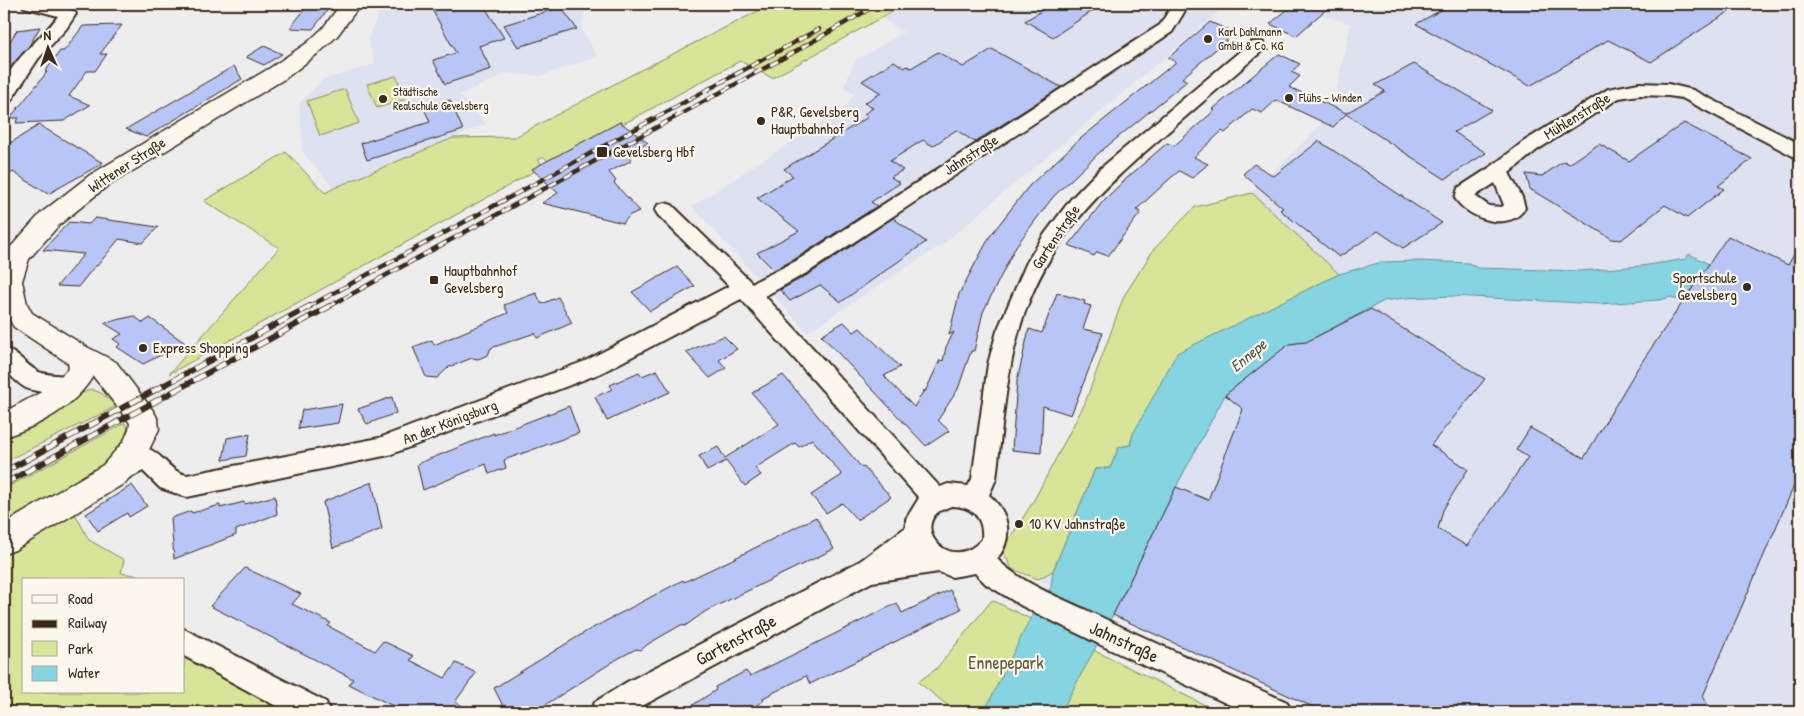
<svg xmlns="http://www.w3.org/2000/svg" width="1804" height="716" font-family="'Patrick Hand',sans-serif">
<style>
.built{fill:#dde1f0}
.green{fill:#d8e497;stroke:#8a875a}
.water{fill:#85d4e2;stroke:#679094}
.building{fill:#b7c6f6;stroke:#3b2a1e}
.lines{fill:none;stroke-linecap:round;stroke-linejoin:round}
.street-casing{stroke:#3b2a1e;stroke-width:4}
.secondary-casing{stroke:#3b2a1e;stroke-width:3}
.street{fill:#fbf7ec;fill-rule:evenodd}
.secondary{fill:#fbf7ec;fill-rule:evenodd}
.rail-far1-casing{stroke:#3b2a1e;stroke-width:4.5}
.rail-casing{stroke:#3b2a1e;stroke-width:6}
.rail-far1{stroke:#fbf7ec;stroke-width:3;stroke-dasharray:9;stroke-linecap:butt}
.rail{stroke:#fbf7ec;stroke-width:4.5;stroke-dasharray:12;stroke-linecap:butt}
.poi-dot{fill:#3b2a1e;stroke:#fbf7ec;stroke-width:2}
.labels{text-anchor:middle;stroke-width:4.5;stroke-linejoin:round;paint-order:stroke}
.far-poi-label{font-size:12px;fill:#3b2a1e;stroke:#fbf7ec;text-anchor:start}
.poi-label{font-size:15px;fill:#3b2a1e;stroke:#fbf7ec;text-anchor:start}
.street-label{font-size:15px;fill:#3b2a1e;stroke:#fbf7ec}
.water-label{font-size:16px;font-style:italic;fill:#4e544f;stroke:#fbf7ec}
.near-street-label{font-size:18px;fill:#3b2a1e;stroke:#fbf7ec}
.near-park-label{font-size:18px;fill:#62583c;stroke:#fbf7ec}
</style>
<rect width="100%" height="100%" fill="#ededee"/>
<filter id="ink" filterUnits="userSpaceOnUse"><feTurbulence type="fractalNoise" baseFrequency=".02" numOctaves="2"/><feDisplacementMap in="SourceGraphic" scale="10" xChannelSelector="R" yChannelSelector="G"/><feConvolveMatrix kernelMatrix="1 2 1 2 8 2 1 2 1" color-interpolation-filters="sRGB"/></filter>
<g filter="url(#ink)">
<path class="built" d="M382 4H604L585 10 581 29 597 56 541 76 508 73 459 95 486 124 334 188 301 150 303 143 299 104 323 80 375 64 368 39Z
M906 4H1228L944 243 807 332 692 206 846 107 854 94 844 87 855 61 904 32 881 18Z
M1288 4H1800V712H1322L1038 579 1053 571 1119 447 1297 295 1339 274 1252 193 1331 115 1351 24Z"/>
<path class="green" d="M772 4H906L772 78 740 61 623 124 621 122 548 161 544 157 538 160 542 164 533 169 535 171 169 374 279 248 204 201 286 152 325 193 334 188 453 138 515 137 633 74Z
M396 76 406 99 377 108 367 84Z
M345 89 359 123 320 136 307 101Z
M1252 193 1339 274 1297 295 1133 434 1130 445 1119 447 1110 468 1095 469 1053 571 1038 579 1012 569 1002 550 1033 502 1085 403 1124 296 1154 249 1195 207Z
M91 389 101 393 117 406 4 462V432Z
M125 423C133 435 123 446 116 457L4 524V489Z
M72 508 89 540 124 560 121 573 141 576 145 580H24V692H184V658L270 704 271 712H4V550Z
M992 600 1219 712H956L918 682 936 669Z"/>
<path class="water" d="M1689 254 1709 264 1682 302 1671 297 1659 300 1599 304 1453 296 1404 298 1384 301 1306 342 1290 344 1286 347 1225 395 1176 487 1113 615 1061 712H984L1027 625 1051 587 1053 571 1095 469 1110 468 1119 447 1130 445 1133 434 1177 353 1339 274 1382 262 1418 261 1469 263 1477 268 1580 271 1641 266 1686 259Z"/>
<path class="building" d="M309 4H332L313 29 290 28Z
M429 4H483L504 38 479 46 491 69 445 84 433 60 456 53Z
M1052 4H1103L1053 37 1025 21Z
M1294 4H1332L1296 36 1270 24Z
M1452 4H1741L1651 62 1608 40 1530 86 1416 24Z
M561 7 577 29 518 47 504 25Z
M1210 22 1235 33 1182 78 1187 81 1100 152 1053 197 1016 246 983 312 974 351H971L958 389 938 420 949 431 926 446 821 335 844 322 854 332 860 328 900 367 884 376 914 407 924 390 925 392 940 360 943 361 946 347 954 332 949 335 959 294 990 236 1029 186 1080 139 1176 62 1168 58Z
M122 25 100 54H107L95 71H87L69 96 90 105 64 121 16 123 19 118H10L47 72H45L60 51H64L83 26Z
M40 27 29 46 13 64 4 80V51L17 30Z
M264 46 282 54 264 65 246 57Z
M992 49 1061 87 975 142 956 130 933 146 923 140 890 161 903 170 891 177 900 183 871 202 877 206 795 259 774 270 757 253 799 231 757 198 793 176 784 169 868 117 864 114 873 108 864 103 881 93 862 81 894 61 905 68 907 66 911 68 938 52 963 67Z
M1279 54 1300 64 1291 72 1300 76 1289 87 1346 113 1385 91 1375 85 1414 64 1492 110 1454 132 1486 153 1445 179 1346 114 1333 127 1276 100 1262 113 1252 109 1225 133 1222 131 1194 157 1208 164 1192 178 1179 171 1165 183 1136 210 1141 212 1108 256 1097 252 1094 256 1069 245 1104 200 1127 178 1167 143 1174 146 1215 110 1213 109Z
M234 66 242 79 146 137 126 129Z
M450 100 463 130 367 160 361 143 430 122 424 108Z
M620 122 648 143 627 155 632 160 609 172 616 181 614 183 640 211 630 215 623 223 542 203 558 193 532 169Z
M1684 123 1752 159 1718 186 1724 189 1687 218 1665 205 1621 240 1612 239 1530 189 1526 174 1542 176 1564 161 1569 164 1599 144 1629 161Z
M39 125 86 153 103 163 48 194 13 172 4 179V147Z
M1319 141 1442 223 1403 248 1378 231 1339 257 1280 210 1283 208 1243 174 1254 164 1274 176Z
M95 218 158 227 143 243 119 239 97 266H95L78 287 57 286 84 254 43 250 69 222 89 224Z
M893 218 926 242 841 302 820 285 790 301 780 290 811 273Z
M1728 236 1788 265 1800 244V472L1703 696 1711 712H1324L1113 615 1176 487 1208 500 1243 409 1225 395 1289 344 1306 342 1371 309 1485 379 1431 445 1468 469 1443 510 1438 529 1467 546 1528 457 1516 450 1530 428 1584 458 1637 369Z
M677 267 695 286 650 311 632 292Z
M536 293 542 304 558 297 572 323 537 338 535 333 491 348 488 355 478 359 472 358 449 367 437 378 426 377 413 347 432 340 434 345 508 313 504 305Z
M1057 293 1085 301 1084 304 1091 306 1083 329 1103 333 1071 415 1043 406 1041 453 1012 450 1017 381 1029 329 1042 333Z
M134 316 143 323 150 318 185 343 143 364 117 347 120 344 113 339 122 334 104 323Z
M724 336 737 349 719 360 726 368 710 378 686 352Z
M657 370 670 392 607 421 595 397 612 389 610 385 639 372 642 376Z
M783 375 862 468 864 467 891 497 857 520 842 503 826 513 811 495 842 475 812 439 799 447 795 443 755 468 761 475 745 486 726 461 707 471 699 456 718 447 725 458 779 424 752 393Z
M392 397 396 413 367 424 358 409Z
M342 404 338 423 298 429 302 410Z
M569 406 579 433 504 460 506 468 489 474 486 464 423 490 417 464 494 433V435Z
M250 434 246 456 223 460 227 438Z
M372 482 382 529 333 548 323 502Z
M132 485 147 506 129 517 127 513 98 531 86 514Z
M275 496 277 514 236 530V535L174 559 171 518 191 511 192 513 220 505V508L244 502 245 504Z
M816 517 834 549 706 611 685 626 681 625 648 644 641 650 636 649 619 658 534 712H506L494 688 587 631 683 580 684 582 733 559Z
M245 568 301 594 292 604 331 623 328 626 375 651 383 641 414 656 410 660 445 678 456 663 476 673 455 702 474 712H405L349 684 353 679 210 606Z
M950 590 961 609 810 684 806 676 763 698 764 700 747 712H682L716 690 715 687 746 671 750 676 897 603 902 613Z"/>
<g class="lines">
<defs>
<path id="street" d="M22 4H48L74 11 76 14 66 29 38 59 10 102 4 104C4 98 2 89 4 84 13 58 43 38 58 16L24 7Z
M1173 4H1189L1172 32 810 271 765 296 940 487 948 484 968 486 972 479 988 364 997 331 1027 262 1044 235 1071 199 1101 168 1251 42H1263L1265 46 1263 50C1232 77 1200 104 1169 131 1099 191 1044 241 1018 334 1005 381 1002 431 996 479L989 495C1009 512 1014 538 997 559 1021 583 1056 596 1086 610 1152 642 1220 672 1287 702L1291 712H1245L1109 649 1022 606 986 584 975 573 952 577 939 572 872 582 631 712H591L595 702 627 682 860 561 906 527V519L919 498 741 299 601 373 389 455 187 497 160 488 143 471 117 484 108 480 105 473 108 466 146 448C163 453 169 472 187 475L379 438 585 361 729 286 658 215 655 210 658 205 665 203 672 205 752 283 796 261 1141 37 1160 25ZM951 506C972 506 984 517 982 539 953 573 915 533 937 513 940 510 947 508 951 506Z
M1639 83 1668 84 1693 90 1800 144V158L1793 156 1682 98 1668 96 1639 95 1619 98 1537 150 1509 173 1522 197 1525 208C1510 233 1468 219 1455 198L1458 188 1492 166 1523 142 1608 89ZM1495 183 1504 205 1502 207 1489 206 1475 196Z
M4 348C18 353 25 364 37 371 47 377 69 374 81 378L84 385 81 392C70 395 37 393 26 388 18 384 11 375 4 370Z
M184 629 326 702 330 712H287L184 656Z"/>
<path id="secondary" d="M341 4H361L337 36 321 51 286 78 106 187 59 225 29 259 22 281 27 304 32 313 85 346 116 362 154 412 158 420 159 429 145 458 125 483 15 550 4 554V524L103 465 124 441 129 429 130 423 93 376C75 407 37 427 4 437V412L49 388 69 368 68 363 14 327 4 311V260L9 249 41 213 90 175 270 68 307 43 323 28Z"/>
</defs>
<use href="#street" class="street-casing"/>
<use href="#secondary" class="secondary-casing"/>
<use href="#street" class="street"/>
<use href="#secondary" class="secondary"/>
<defs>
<path id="rail-far1" d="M308 307 819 29
M328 307 796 51 878 4"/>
<path id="rail" d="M4 472 310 306
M4 484 330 306"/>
</defs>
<use href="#rail-far1" class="rail-far1-casing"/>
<use href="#rail" class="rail-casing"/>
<use href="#rail-far1" class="rail-far1"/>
<use href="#rail" class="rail"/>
</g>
</g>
<g class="poi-dot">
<circle cx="1208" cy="39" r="5"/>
<circle cx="1289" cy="98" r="5"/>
<circle cx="383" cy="99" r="5"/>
<circle cx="761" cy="121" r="5"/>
<rect x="596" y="146" width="12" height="12" rx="2.5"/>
<rect x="429" y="275" width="10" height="10" rx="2.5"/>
<circle cx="1747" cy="287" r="5"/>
<circle cx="143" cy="348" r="5"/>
<circle cx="1019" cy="524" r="5"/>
</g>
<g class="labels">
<g class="far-poi-label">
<text x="1218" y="36">Karl Dahlmann<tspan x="1218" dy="14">GmbH &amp; Co. KG</tspan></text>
<text x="393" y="96">Städtische<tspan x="393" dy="14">Realschule Gevelsberg</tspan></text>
<text x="1299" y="102">Flühs – Winden</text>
</g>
<g class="poi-label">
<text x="771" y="117">P&amp;R, Gevelsberg<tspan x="771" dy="17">Hauptbahnhof</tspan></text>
<text x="613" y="157">Gevelsberg Hbf</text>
<text x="444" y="276">Hauptbahnhof<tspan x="444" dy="17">Gevelsberg</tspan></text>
<text x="1737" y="283" text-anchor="end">Sportschule<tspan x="1737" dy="17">Gevelsberg</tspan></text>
<text x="153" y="353">Express Shopping</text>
<text x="1029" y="529">10 KV Jahnstraße</text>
</g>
<g class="street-label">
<text transform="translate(1577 116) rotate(-32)" y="5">Mühlenstraße</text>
<text transform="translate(971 155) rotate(-33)" y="5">Jahnstraße</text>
<text transform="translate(127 165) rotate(-33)" y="5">Wittener Straße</text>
<text transform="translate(1056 237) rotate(-56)" y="5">Gartenstraße</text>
<text transform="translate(450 422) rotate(-21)" y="5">An der Königsburg</text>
</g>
<g class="water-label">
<text transform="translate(1248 355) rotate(-40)" y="6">Ennepe</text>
</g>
<g class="near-street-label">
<text transform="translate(736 640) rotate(-28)" y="6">Gartenstraße</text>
<text transform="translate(1124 642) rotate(25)" y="6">Jahnstraße</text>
</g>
<g class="near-park-label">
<text x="1006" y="669">Ennepepark</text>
</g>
</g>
<rect width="1804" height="716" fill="none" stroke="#fbf7ec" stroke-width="20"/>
<rect x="10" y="10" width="1784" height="696" fill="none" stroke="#3b2a1e" stroke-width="2" filter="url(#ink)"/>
<rect x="22" y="578" width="162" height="115" fill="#fbf7ec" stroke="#aea59a"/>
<rect x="32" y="595" width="25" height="8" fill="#fbf7ec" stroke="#aea59a"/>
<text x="68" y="604" font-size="15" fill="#3b2a1e">Road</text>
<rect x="32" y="620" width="25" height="8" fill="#3b2a1e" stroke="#aea59a"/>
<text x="68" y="628" font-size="15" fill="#3b2a1e">Railway</text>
<rect x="32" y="641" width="25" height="15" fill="#d8e497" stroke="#aea59a"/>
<text x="68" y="654" font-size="15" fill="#3b2a1e">Park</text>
<rect x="32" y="666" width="25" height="15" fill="#85d4e2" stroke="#aea59a"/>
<text x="68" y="678" font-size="15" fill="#3b2a1e">Water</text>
<g transform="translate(48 48) rotate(357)" stroke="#fbf7ec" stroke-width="4" paint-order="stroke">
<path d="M0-4L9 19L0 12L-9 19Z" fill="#3b2a1e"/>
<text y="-8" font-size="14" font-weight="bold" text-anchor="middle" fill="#3b2a1e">N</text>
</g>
</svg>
